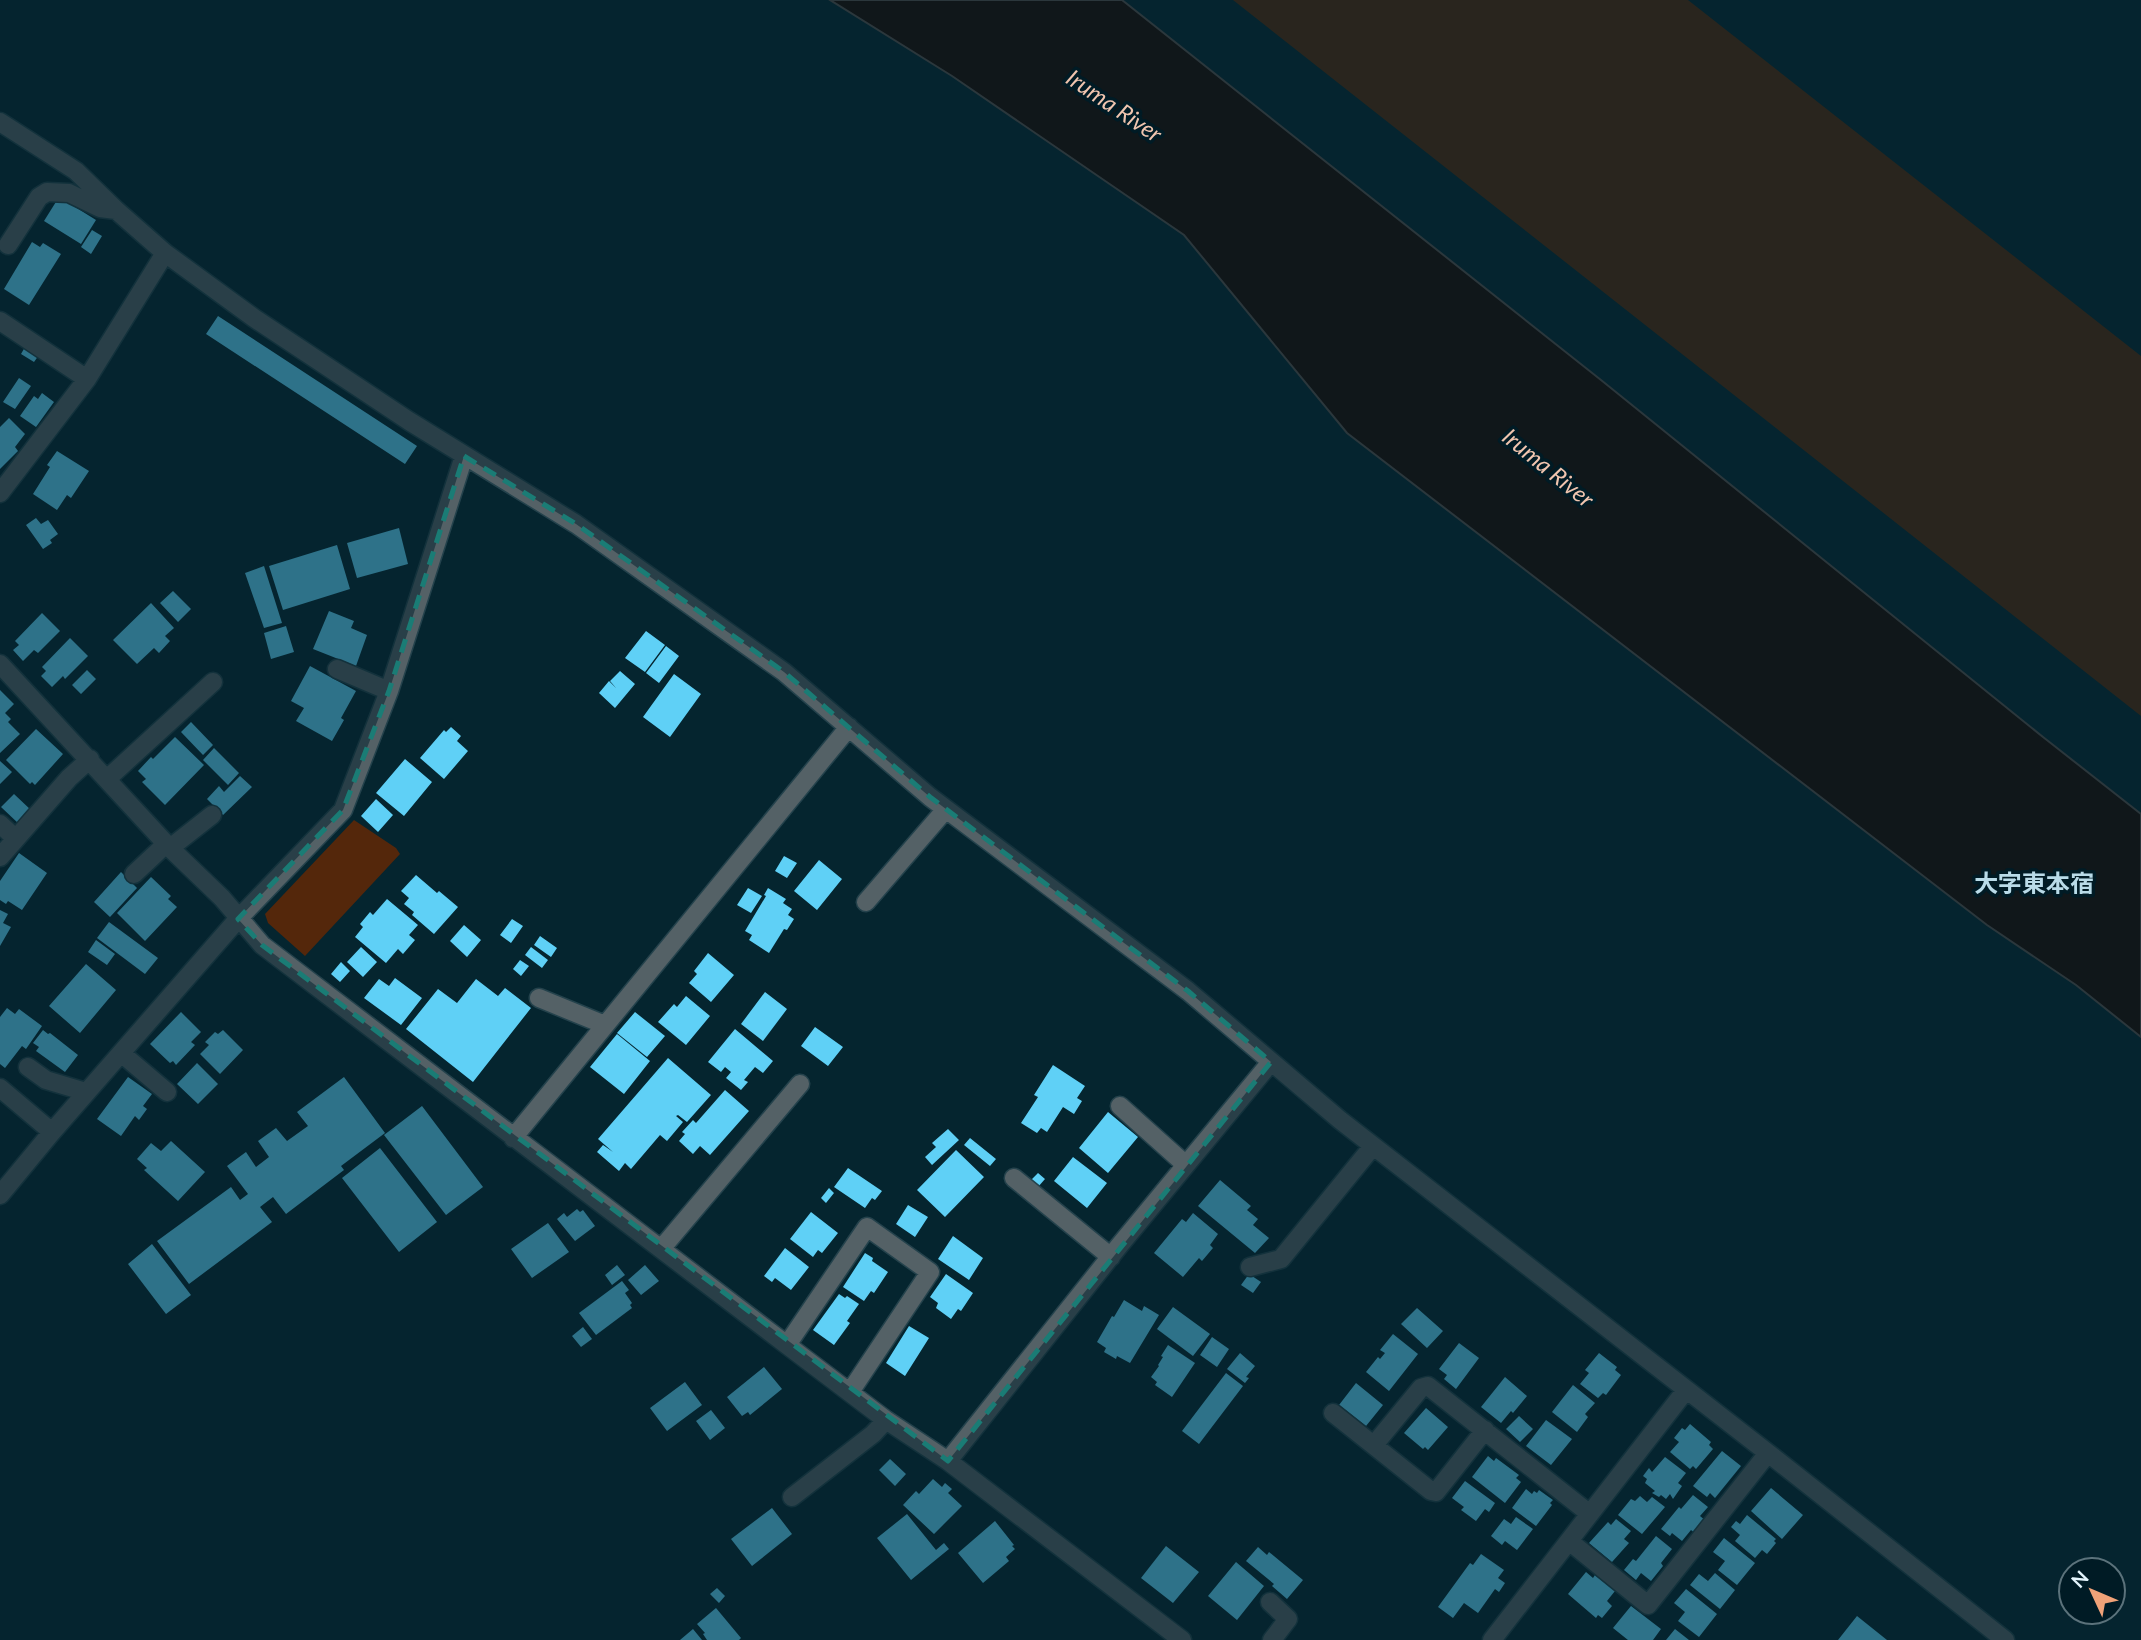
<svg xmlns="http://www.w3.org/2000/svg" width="2141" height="1640" font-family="Lato,'Noto Sans JP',sans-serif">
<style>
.green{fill:#54270b}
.water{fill:#1d0700;stroke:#594e4c;stroke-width:2}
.building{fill:#5fd0f6}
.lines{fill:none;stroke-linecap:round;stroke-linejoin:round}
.minor-casing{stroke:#24424c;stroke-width:21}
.minor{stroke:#546166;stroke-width:18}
.marked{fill:none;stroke:#1a7c75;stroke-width:5;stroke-dasharray:14 9;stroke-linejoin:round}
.labels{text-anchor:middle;stroke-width:7;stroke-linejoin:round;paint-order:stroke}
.water-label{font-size:23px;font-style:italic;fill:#f0c5af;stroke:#001b25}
.quarter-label{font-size:24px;font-weight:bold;fill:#b9dbe8;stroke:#001b25}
</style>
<rect width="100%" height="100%" fill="#05252f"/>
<path class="green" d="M1233 0H1688L2141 356V716Z
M354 820 396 848 400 854 305 956 268 923 265 914Z"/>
<path class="water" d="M830 0H1122L1601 380 2043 737 2141 814V1037L2076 985 1987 925 1347 433 1184 235 952 76Z"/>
<path class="building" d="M59 197 96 220 81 244 44 221Z
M92 230 102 236 91 254 81 247Z
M32 242 40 247 43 243 61 254 29 305 4 289Z
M218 316 417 446 405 464 206 334Z
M25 347 39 355 34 362 21 354Z
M19 378 31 386 15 409 3 402Z
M42 393 54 402 36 427 20 416 34 396 38 399Z
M9 418 25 434 15 447 18 451 0 469V427Z
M57 451 89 471 71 498 67 495 57 510 33 494 50 467 47 465Z
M36 518 41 524 48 520 58 534 50 540 52 543 43 549 26 525Z
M399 528 408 564 357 578 347 543Z
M337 545 350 589 283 610 269 566Z
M264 566 282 623 264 628 245 573Z
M173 591 191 609 178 622 160 603Z
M151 603 174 628 165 636 170 641 159 653 154 648 137 664 113 640Z
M329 611 354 621 351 628 367 635 356 666 313 649Z
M42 613 60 631 38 653 34 650 23 661 13 650 19 645 15 641Z
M286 626 294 652 271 659 264 633Z
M646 631 665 645 645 672 625 658Z
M70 638 88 656 65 679 63 676 52 687 41 676 46 671 42 667Z
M666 646 679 656 659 683 646 673Z
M310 666 356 691 341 718 344 720 332 741 296 721 304 708 291 701Z
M87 670 96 679 81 694 72 685Z
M620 671 635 684 615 708 599 693 609 681 616 688 610 681Z
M674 674 701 694 670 737 643 717Z
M0 690 14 704 5 713 11 719 8 722 20 734 0 753Z
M191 722 213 745 203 755 181 732Z
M451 727 461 736 457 741 468 751 444 779 420 758 444 730 446 732Z
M36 729 63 754 35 785 32 782 30 784 6 760Z
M175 737 204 765 165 805 142 782 146 779 138 771 151 757 153 759Z
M214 748 239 773 228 785 203 760Z
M405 759 432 782 404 816 376 793Z
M0 761 12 772 0 784Z
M240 776 252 787 223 815 207 799 219 786 224 792Z
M14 794 32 811 19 824 1 807Z
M376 799 393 815 378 832 361 816Z
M19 853 47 873 22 910 8 901 6 904 0 900V881Z
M784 856 797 863 787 878 775 871Z
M819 860 842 879 817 910 794 891Z
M121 872 137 888 110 917 94 902Z
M416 875 437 893 439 891 458 907 434 934 412 915 414 912 404 904 409 898 401 891Z
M151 877 171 896 168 899 177 907 145 941 117 913Z
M748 888 762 896 751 913 737 905Z
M768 888 786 899 783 903 792 909 788 915 794 919 787 930 784 929 769 953 749 940 752 935 745 931 766 896 764 895Z
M387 899 418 925 409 935 415 940 403 954 398 949 386 963 355 937 363 927 360 924 370 912 373 915Z
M0 910 8 914 3 923 11 927 0 946Z
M512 919 523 926 511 943 500 935Z
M109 922 158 958 145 974 97 938Z
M464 925 481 940 467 957 450 941Z
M540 936 557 948 551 957 534 945Z
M96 940 115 954 107 965 88 952Z
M361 947 377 962 363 977 347 962Z
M531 947 548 960 542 968 525 955Z
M708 953 734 975 711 1002 689 983 697 974 694 971Z
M520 960 529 966 521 976 513 969Z
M341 962 350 971 340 982 331 974Z
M86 964 116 990 80 1033 49 1006Z
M395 978 422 998 401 1025 364 998 379 979 389 986Z
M476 979 498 996 505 988 531 1008 473 1082 406 1029 438 989 457 1003Z
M765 992 787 1009 763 1041 741 1024Z
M686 996 710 1016 686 1045 658 1022 674 1004 677 1007Z
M7 1008 15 1014 19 1009 42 1026 26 1049 22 1046 5 1068 0 1064V1017Z
M181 1012 201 1032 191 1042 195 1045 176 1065 173 1061 170 1063 150 1044Z
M635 1012 665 1036 647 1057 617 1033Z
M815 1027 843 1047 828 1066 801 1046Z
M735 1029 773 1061 763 1073 755 1067 744 1080 748 1082 741 1090 726 1078 731 1072 725 1067 721 1072 708 1062Z
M43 1030 48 1034 50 1033 78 1055 65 1072 36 1051 39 1047 33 1043Z
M223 1030 243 1050 220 1074 200 1054 209 1045 205 1042 215 1032 218 1034Z
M617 1034 650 1061 624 1094 590 1067Z
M668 1058 711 1095 687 1122 678 1115 676 1116 683 1122 667 1141 660 1135 631 1169 625 1163 619 1171 597 1152 603 1145 613 1152 598 1139Z
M197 1063 218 1084 198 1104 177 1084Z
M1053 1065 1085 1086 1077 1098 1082 1101 1074 1114 1063 1107 1047 1132 1041 1128 1037 1133 1021 1123 1038 1097 1034 1095Z
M128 1077 152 1094 143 1106 147 1109 139 1120 135 1116 121 1136 97 1119Z
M344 1077 385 1133 341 1166 344 1170 286 1214 273 1197 260 1207 272 1222 189 1284 157 1241 231 1187 240 1200 248 1194 227 1166 246 1152 256 1167 269 1157 258 1141 276 1128 287 1141 308 1126 297 1112Z
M725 1090 749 1111 710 1155 700 1146 693 1154 679 1141 685 1134 682 1132 693 1120 696 1123Z
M422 1106 483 1187 446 1215 384 1135Z
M1108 1112 1138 1137 1108 1173 1079 1148Z
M948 1129 959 1140 932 1165 925 1157 936 1147 932 1143Z
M970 1138 996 1159 990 1166 964 1145Z
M171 1141 205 1172 178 1201 144 1170 147 1168 137 1159 151 1143 161 1151Z
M380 1148 437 1222 399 1252 342 1178Z
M956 1150 984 1177 945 1217 917 1190Z
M1073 1157 1107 1183 1087 1208 1054 1181Z
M848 1168 882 1191 875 1200 872 1198 865 1208 834 1187Z
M1038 1173 1045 1179 1038 1187 1031 1180Z
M1220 1180 1251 1206 1247 1210 1258 1219 1253 1225 1269 1238 1255 1253 1198 1206Z
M829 1188 834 1193 826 1203 821 1198Z
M908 1205 928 1217 915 1237 896 1224Z
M577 1209 580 1212 583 1210 595 1226 575 1241 557 1219 564 1213 567 1217Z
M811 1212 838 1233 822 1253 818 1250 813 1257 790 1239Z
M1193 1213 1218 1234 1210 1245 1213 1248 1202 1261 1199 1258 1183 1277 1154 1253 1182 1219 1186 1222Z
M548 1223 569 1252 532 1278 511 1249Z
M953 1236 983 1258 969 1280 938 1259Z
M152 1244 191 1295 166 1314 128 1264Z
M785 1248 809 1267 791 1290 775 1278 772 1282 764 1276Z
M865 1253 873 1258 872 1261 888 1272 874 1293 871 1291 864 1301 843 1287Z
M617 1265 625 1275 612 1285 605 1275Z
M645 1265 659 1281 641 1295 628 1280Z
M946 1274 973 1293 961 1311 958 1309 951 1319 936 1308 938 1303 930 1297Z
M1249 1274 1261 1282 1253 1293 1241 1285Z
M622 1281 629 1290 625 1293 632 1303 630 1305 632 1308 596 1335 579 1313Z
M839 1294 845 1298 847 1296 859 1304 847 1321 850 1323 834 1345 813 1330Z
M1124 1300 1142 1311 1144 1306 1159 1315 1130 1363 1117 1356 1116 1359 1104 1352 1106 1348 1097 1342 1112 1316 1114 1317Z
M1173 1307 1210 1334 1193 1356 1157 1329Z
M1417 1308 1443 1331 1427 1348 1401 1324Z
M909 1326 929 1338 905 1376 886 1363Z
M583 1327 592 1339 581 1347 572 1336Z
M1393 1334 1418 1354 1389 1391 1366 1372 1378 1357 1380 1359 1385 1353 1380 1350Z
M1212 1337 1229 1349 1217 1367 1200 1355Z
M1459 1343 1479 1358 1456 1389 1444 1379 1447 1375 1439 1369Z
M1168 1345 1195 1363 1172 1397 1155 1385 1157 1382 1151 1377 1159 1366 1158 1365 1163 1357 1161 1356Z
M1240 1353 1255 1366 1246 1377 1249 1378 1245 1383 1227 1369Z
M1599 1353 1617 1367 1615 1370 1621 1375 1606 1395 1603 1393 1598 1398 1580 1384 1589 1373 1585 1370Z
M764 1367 782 1389 750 1415 748 1412 742 1416 727 1397Z
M1226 1373 1243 1386 1199 1444 1182 1431Z
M1505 1377 1527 1396 1513 1413 1511 1411 1501 1423 1481 1407Z
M685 1382 702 1405 667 1431 650 1408Z
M1356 1383 1383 1405 1366 1426 1339 1405Z
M1573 1385 1595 1403 1585 1414 1588 1417 1577 1432 1552 1412Z
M1426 1408 1448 1427 1428 1450 1425 1447 1423 1449 1404 1433Z
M711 1410 725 1428 710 1440 696 1421Z
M1519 1416 1533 1429 1520 1442 1506 1429Z
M1546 1420 1572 1439 1551 1465 1526 1446Z
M1690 1424 1711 1442 1709 1445 1713 1449 1696 1469 1693 1466 1690 1469 1670 1452 1679 1442 1674 1438 1682 1428 1685 1430Z
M1722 1451 1741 1466 1715 1498 1710 1493 1707 1497 1693 1486Z
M1488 1456 1494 1461 1496 1458 1519 1475 1516 1478 1521 1482 1505 1503 1472 1477Z
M1665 1457 1686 1473 1678 1483 1682 1486 1673 1499 1670 1494 1666 1499 1661 1495 1659 1497 1652 1493 1655 1491 1645 1483 1647 1479 1643 1476 1649 1468 1652 1472Z
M890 1459 906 1474 895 1486 879 1470Z
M933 1479 942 1487 945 1483 952 1489 948 1493 962 1506 934 1534 903 1505 916 1491 919 1494Z
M1465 1481 1495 1503 1489 1512 1485 1509 1476 1521 1461 1510 1464 1507 1452 1498Z
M1771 1488 1803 1515 1782 1539 1751 1511Z
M1526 1489 1532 1494 1534 1491 1537 1493 1539 1490 1553 1500 1550 1503 1552 1505 1536 1526 1512 1508Z
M1693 1495 1708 1507 1700 1516 1706 1521 1696 1534 1691 1530 1682 1541 1672 1533 1670 1536 1661 1529 1679 1507 1681 1509Z
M1640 1496 1647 1502 1652 1497 1665 1507 1642 1534 1618 1515 1631 1499 1635 1501Z
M772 1508 792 1534 752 1566 731 1539Z
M907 1514 936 1550 944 1543 949 1549 911 1580 877 1538Z
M1747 1515 1776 1539 1774 1541 1776 1543 1767 1554 1762 1550 1755 1558 1735 1541 1740 1535 1731 1527 1736 1521 1740 1524Z
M1516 1517 1533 1529 1517 1550 1505 1541 1502 1545 1491 1536 1504 1519 1511 1524Z
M1616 1519 1631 1531 1624 1539 1629 1543 1612 1562 1589 1543 1608 1522 1611 1525Z
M995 1521 1014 1545 1012 1546 1015 1549 1006 1557 1009 1561 983 1583 958 1553Z
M1656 1536 1672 1549 1661 1563 1663 1566 1651 1581 1641 1573 1636 1580 1624 1570 1633 1559 1636 1561Z
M1724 1538 1755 1563 1737 1585 1718 1570 1725 1561 1713 1552Z
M1166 1546 1199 1572 1173 1603 1141 1578Z
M1258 1547 1267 1555 1269 1552 1303 1580 1287 1599 1272 1586 1274 1584 1246 1561Z
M1481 1554 1504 1570 1498 1578 1505 1583 1499 1592 1495 1589 1478 1613 1464 1603 1453 1618 1438 1607 1470 1563 1473 1565Z
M1236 1562 1264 1586 1237 1620 1208 1596Z
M1586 1572 1593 1578 1595 1575 1615 1591 1607 1601 1612 1606 1602 1618 1598 1615 1596 1618 1568 1594Z
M1715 1573 1735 1590 1720 1609 1690 1585 1699 1574 1708 1581Z
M717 1588 725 1596 719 1603 710 1594Z
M1686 1589 1717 1614 1699 1637 1678 1621 1685 1612 1674 1603Z
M1631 1606 1661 1629 1653 1640H1628L1613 1628Z
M716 1608 741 1638 739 1640H707L703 1634 705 1633 697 1624Z
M1857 1616 1887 1640H1838Z
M693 1629 702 1640H680Z
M1675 1629 1689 1640H1666Z"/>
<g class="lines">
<defs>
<path id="minor" d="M0 122 76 171 116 210 165 253 254 318 409 421 576 524 784 672 930 797 1188 991 1340 1120 1768 1453 2005 1640
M8 245 39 197 47 192 69 193 100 208 116 210
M0 321 87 379
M0 493 87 379 165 253
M0 664 170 848 222 898 262 945 787 1345 886 1420 948 1461 1182 1640
M337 669 389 691
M107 779 213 682
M0 824 15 838
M170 848 212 815
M0 857 69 778 90 759
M134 874 166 844
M866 902 946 809
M539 998 605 1025
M121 1053 167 1092
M28 1067 46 1080 86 1092
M0 1088 52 1132
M1120 1106 1186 1165
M513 1138 849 727
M1014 1178 1111 1257
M0 1195 52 1132 238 919 343 810 389 691 464 456
M661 1249 800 1084
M1250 1267 1281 1259 1373 1146
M787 1345 867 1227 930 1272 850 1392
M1333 1413 1431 1491 1436 1492 1485 1430
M1374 1445 1421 1388 1428 1386 1590 1514
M948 1461 1119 1246 1271 1062
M792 1497 873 1434 886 1420
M1569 1541 1648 1605 1768 1453
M1270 1602 1288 1619 1272 1640
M1492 1640 1686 1390"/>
</defs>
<use href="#minor" class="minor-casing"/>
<use href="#minor" class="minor"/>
</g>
<path d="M0 0H2141V1640H0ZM464 456 576 524 784 672 930 797 1188 991 1271 1062 948 1461 262 945 238 919 343 810 389 691Z" fill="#05252f" fill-opacity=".55" fill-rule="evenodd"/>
<path class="marked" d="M464 456 576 524 784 672 930 797 1188 991 1271 1062 948 1461 262 945 238 919 343 810 389 691Z"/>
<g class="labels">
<g class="water-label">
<text transform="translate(1114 106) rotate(34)" y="8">Iruma River</text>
<text transform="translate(1548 468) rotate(39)" y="8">Iruma River</text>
</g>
<g class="quarter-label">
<text x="2034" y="892">大字東本宿</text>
</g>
</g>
<g transform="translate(2092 1591) rotate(314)"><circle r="33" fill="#001b25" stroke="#5b727b" stroke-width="2"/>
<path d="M0-5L12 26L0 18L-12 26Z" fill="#f0a278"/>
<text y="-10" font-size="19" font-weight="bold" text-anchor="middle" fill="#e4f5fc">N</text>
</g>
</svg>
